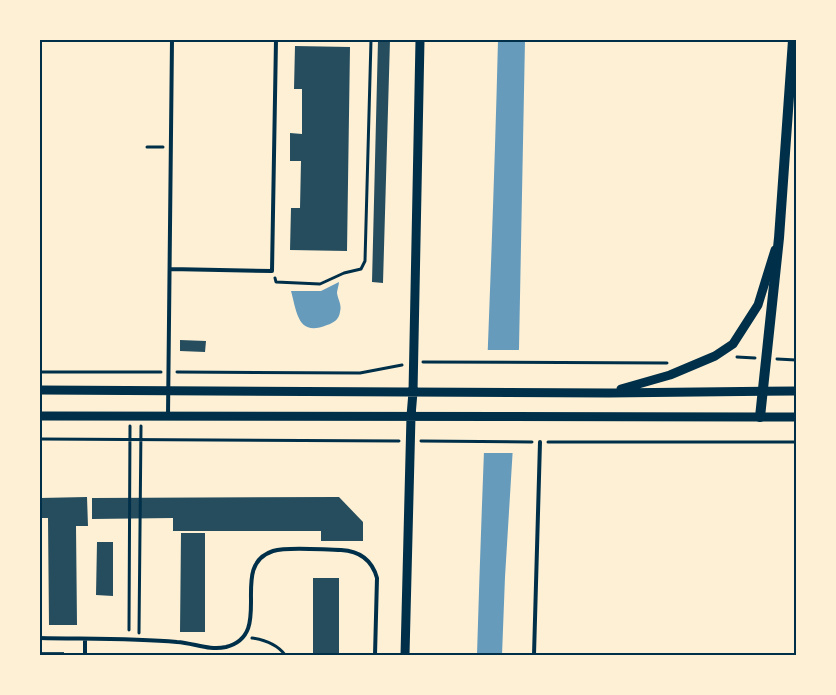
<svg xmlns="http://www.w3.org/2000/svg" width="836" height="695" font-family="Mulish,sans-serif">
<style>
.water{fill:#669bbc}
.pier{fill:#fdf0d5}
.building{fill:#264d5e}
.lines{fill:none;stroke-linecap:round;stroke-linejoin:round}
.path{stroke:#003049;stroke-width:3}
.service{stroke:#003049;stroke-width:4}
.tertiary{stroke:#003049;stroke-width:9}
.secondary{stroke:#003049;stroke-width:10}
.neatline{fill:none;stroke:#003049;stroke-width:2}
</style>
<rect width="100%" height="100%" fill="#fdf0d5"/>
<path class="water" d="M498 40H525L519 348 505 577 502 655H477C483 450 493 245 498 40Z
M339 282C339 285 337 290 337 293 338 300 342 304 340 312 339 319 334 323 327 325 298 337 297 313 291 291H321Z"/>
<path class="pier" d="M485 350H521L515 453H480Z"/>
<path class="building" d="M378 40H390L383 283 372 282Z
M295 46 350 47 347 251 290 250 291 208H300L301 161H290V133L302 134V89H294Z
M180 340 206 341 205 352 180 351Z
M87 497 88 526H76L77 625H49L48 518H40V498Z
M339 497 363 522V541H321V531H173V518L92 519V498Z
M181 533H205V632H180Z
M97 542H113V596L96 595Z
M313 578H339V655H313Z
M40 652H64V655H40Z"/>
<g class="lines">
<path class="path" d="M147 147H163
M275 278 276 282 320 284 344 273 361 269 365 261 371 40
M737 357 755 358
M777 359 796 360
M423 362 667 363
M40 372H161
M177 372 360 373 402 365
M40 439 399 441
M421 441 532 442
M548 442H796
M129 630 130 426
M139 633 141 426
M252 638C265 640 277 644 285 655"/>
<path class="service" d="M170 269 272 271 276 40
M168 415 172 40
M40 638C85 639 133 638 177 642 194 643 209 651 226 647 276 634 227 566 273 551 289 546 323 550 341 550 360 551 372 560 377 578L375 655
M85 655V639
M534 655 540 442"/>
<path class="tertiary" d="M621 389 670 375 715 356 733 344 758 305 775 250
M40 390 609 393 796 391
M40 416 796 417
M405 655 411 416 413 392 420 40"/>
<path class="secondary" d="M760 417 779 238 793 40"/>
</g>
<rect width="836" height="695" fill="none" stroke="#fdf0d5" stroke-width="82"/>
<rect x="41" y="41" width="754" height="613" class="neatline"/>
</svg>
